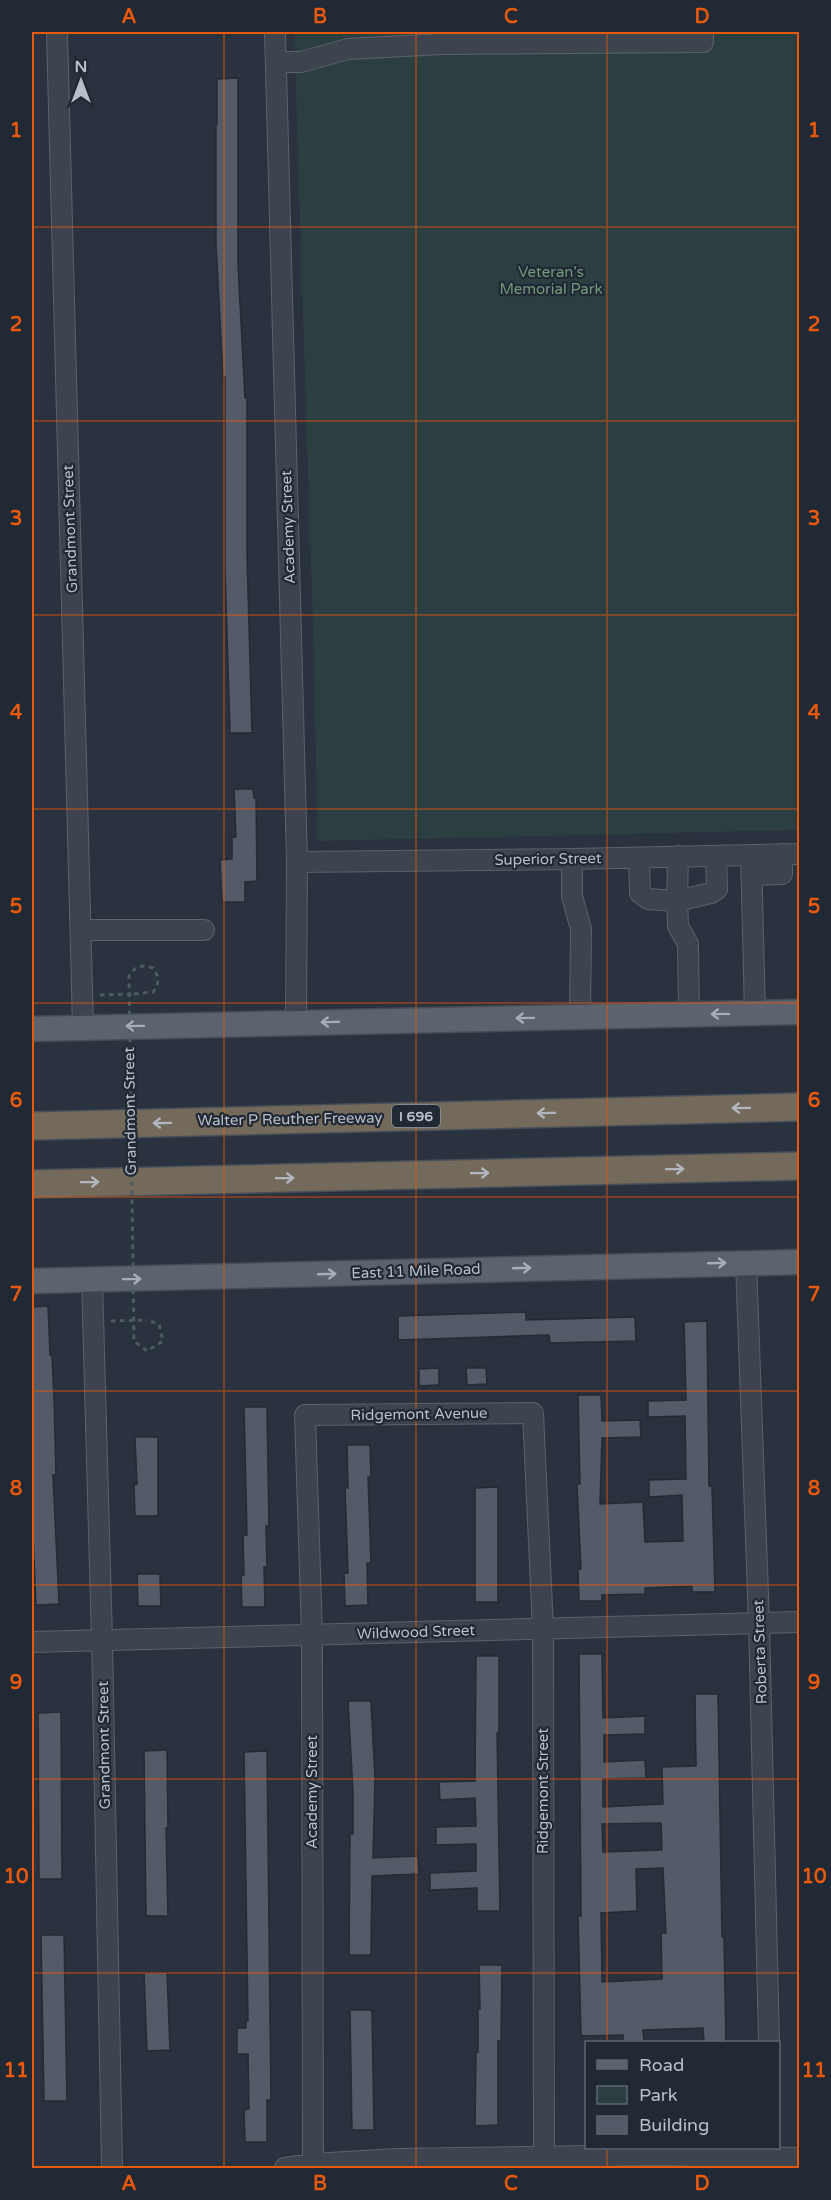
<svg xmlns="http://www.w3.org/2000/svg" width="831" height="2200" font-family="'Varela Round',sans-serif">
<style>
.green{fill:#2c3f40}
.building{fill:#535b68;stroke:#232b35;stroke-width:1.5;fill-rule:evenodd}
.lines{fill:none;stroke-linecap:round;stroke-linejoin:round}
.minor-casing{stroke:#5a626c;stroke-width:22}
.major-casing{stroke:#464d57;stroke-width:27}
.highway-casing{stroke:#474f59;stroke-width:30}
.path{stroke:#4b5c5e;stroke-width:3;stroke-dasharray:4.5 4.5;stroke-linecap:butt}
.minor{stroke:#3d444e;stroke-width:20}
.major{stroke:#5b636e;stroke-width:24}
.highway{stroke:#736a5b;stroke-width:27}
.path-bridge{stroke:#4b5c5e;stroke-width:3;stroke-dasharray:4.5 4.5;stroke-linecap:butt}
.oneway{stroke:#a6adb7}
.oneway2{stroke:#b2b6be}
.grid{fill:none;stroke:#e8590c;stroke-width:1.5;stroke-opacity:0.55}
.labels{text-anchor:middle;stroke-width:4.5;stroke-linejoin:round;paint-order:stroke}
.shield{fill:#212934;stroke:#8b929c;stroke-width:1.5}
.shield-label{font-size:14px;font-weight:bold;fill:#b9bfc9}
.park-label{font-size:15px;fill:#73977b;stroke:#212934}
.street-label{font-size:15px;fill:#b9bfc9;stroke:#212934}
.neatline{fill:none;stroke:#e8590c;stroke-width:2}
.grid-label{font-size:20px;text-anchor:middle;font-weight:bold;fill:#e8590c}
</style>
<rect width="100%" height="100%" fill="#29323e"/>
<path class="green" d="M294 32H799V830L318 841 313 628Z"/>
<path class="building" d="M238 78V265L245 398H247V555L252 733H230L225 567V377H223L216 245V124H217V79Z
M234 789H253L254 798H256L257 881 245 882V902H222L220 860 232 859V837H236Z
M48 1306 50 1355H52L54 1399 56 1475H53L59 1604 36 1605 32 1513V1488H33L32 1307Z
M526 1312V1320L635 1317 636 1341 550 1343 549 1335 398 1340V1316Z
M707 1321 709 1486H712L715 1592H692V1586L645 1588V1594L602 1595V1601H579L578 1569H581L577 1484H580L578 1395H601L602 1421 640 1420 641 1437 602 1438 600 1504 643 1502 645 1542 683 1541 682 1495 649 1497V1480L686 1479 685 1416 648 1417V1401L686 1400 684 1322Z
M439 1368V1385L419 1386V1369Z
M466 1368H486L487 1384 467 1385Z
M244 1407H267L269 1526H266L267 1567H264L265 1607H242L241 1575H244L243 1535H247Z
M135 1437H158V1516H135L134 1484H137Z
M347 1445H370L371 1477H368L371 1563H367L368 1605 345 1606 344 1573H348L345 1488H348Z
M498 1487V1602H475V1488Z
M137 1574H160L161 1606H138Z
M579 1654H602L603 1718 645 1716V1734L604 1735V1762L645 1760 646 1778 603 1779V1807L663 1804 662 1767 696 1766 695 1694H718L722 1937H724L726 2043H704L703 2028 643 2030 644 2041H623V2035L581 2036 578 1916H581ZM661 1823 662 1850 603 1852 602 1824ZM663 1868 666 1933H661L662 1979 602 1982 601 1913 637 1911 636 1869Z
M476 1656H499V1733H497L500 1911H477V1888L430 1890V1873L476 1871V1844L436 1845V1827L476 1826 475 1798 440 1800 439 1782 475 1781Z
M348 1701H371L375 1778 373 1858 418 1856 419 1874 372 1876 371 1955H349L350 1834H353V1791Z
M61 1712 62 1879H39L38 1713Z
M167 1750 168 1828H166L168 1916H146L144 1751Z
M267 1751 271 2100H267V2142H245L244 2110 249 2109 248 2054H237V2028H246V2021H248L244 1752Z
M41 1935H64L67 2101H44Z
M479 1965H502L501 2041H498V2125L475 2126 476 2052H478V2009H480Z
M167 1972 170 2050 147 2051 144 1973Z
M350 2010H372L374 2130H352Z"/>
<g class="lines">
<defs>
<path id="minor" d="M57 32 83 1027
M275 32 297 862 296 1022
M442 32V44L703 42V32
M276 62H301L348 49 442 44
M751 855 755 1013
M639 858 640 893 648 899 677 901 678 856
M572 859V896L581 929 580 1017
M297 862 572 859 800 854
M751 875 782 874V854
M81 930H204
M689 1014 688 944 678 926 677 901 711 893 717 889 716 856
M746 1262 759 1623 769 2042
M92 1280 102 1640 112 2168
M32 1642 800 1622
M285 2168 313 2164 396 2159 656 2155 800 2158
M313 2168 312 1635 305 1415 533 1413 543 1629 544 2168"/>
<path id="major" d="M32 1029 800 1012
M32 1281 800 1262"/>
<path id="highway" d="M32 1126 800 1107
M32 1184 800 1166"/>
</defs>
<use href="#minor" class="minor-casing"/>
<use href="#major" class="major-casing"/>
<use href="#highway" class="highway-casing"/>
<path class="path" d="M100 995 134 994
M111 1321 146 1320"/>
<use href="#minor" class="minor"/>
<use href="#major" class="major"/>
<use href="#highway" class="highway"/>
<path class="path-bridge" d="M134 994 153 992C160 983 159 977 153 968 142 964 135 966 129 976L134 1341 147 1351 163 1341 159 1324 146 1320"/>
</g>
<defs><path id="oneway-shaft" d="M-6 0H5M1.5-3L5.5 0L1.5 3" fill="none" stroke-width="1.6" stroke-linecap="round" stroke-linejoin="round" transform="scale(1.5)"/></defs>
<g class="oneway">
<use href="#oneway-shaft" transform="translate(720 1014) rotate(179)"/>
<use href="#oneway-shaft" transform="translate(525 1018) rotate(179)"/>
<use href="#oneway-shaft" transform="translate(330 1022) rotate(179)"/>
<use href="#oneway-shaft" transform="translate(135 1026) rotate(179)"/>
<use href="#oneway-shaft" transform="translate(717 1263) rotate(-2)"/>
<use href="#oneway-shaft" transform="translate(522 1268) rotate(-2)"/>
<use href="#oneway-shaft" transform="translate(327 1274) rotate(-2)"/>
<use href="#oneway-shaft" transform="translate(132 1279) rotate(-1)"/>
</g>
<g class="oneway2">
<use href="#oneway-shaft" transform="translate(741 1108) rotate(179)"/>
<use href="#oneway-shaft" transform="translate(546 1113) rotate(179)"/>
<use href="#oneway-shaft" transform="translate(162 1123) rotate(179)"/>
<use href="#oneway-shaft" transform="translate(675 1169) rotate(-1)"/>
<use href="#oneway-shaft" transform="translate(480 1173) rotate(-1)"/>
<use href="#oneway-shaft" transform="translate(285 1178) rotate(-1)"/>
<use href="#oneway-shaft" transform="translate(90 1182) rotate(-1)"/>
</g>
<path class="grid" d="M224 32V2168M416 32V2168M607 32V2042M32 227H800M32 421H800M32 615H800M32 809H800M32 1003H800M32 1197H800M32 1391H800M32 1585H800M32 1779H800M32 1973H800M607 2148V2168"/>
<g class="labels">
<rect class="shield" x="392" y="1105" width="48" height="22" rx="4.5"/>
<g class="shield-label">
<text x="416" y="1121">I 696</text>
</g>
<g class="park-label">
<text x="551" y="277">Veteran's<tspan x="551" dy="17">Memorial Park</tspan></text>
</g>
<g class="street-label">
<text transform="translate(288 527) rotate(-92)" y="5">Academy Street</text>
<text transform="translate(70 529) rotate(-92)" y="5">Grandmont Street</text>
<text transform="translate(548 859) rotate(-1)" y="5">Superior Street</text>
<text transform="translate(130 1111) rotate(-91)" y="5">Grandmont Street</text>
<text transform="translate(290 1119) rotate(-1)" y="5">Walter P Reuther Freeway</text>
<text transform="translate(416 1271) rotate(-2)" y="5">East 11 Mile Road</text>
<text transform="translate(419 1414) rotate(-1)" y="5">Ridgemont Avenue</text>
<text transform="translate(416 1632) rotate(-2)" y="5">Wildwood Street</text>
<text transform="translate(760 1652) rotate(-92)" y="5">Roberta Street</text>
<text transform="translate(104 1745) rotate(-91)" y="5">Grandmont Street</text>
<text transform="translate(543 1791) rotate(-90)" y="5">Ridgemont Street</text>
<text transform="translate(312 1792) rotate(-90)" y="5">Academy Street</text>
</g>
</g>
<rect width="831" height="2200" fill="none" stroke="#212934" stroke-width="66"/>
<rect x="585" y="2041" width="195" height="108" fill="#212934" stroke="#5e6570" stroke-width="1.5"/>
<rect x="597" y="2060" width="30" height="9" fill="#5b636e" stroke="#5e6570" stroke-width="1.5"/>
<text x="639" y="2071" font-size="18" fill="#b9bfc9">Road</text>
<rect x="597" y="2086" width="30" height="18" fill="#2c3f40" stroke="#5e6570" stroke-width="1.5"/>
<text x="639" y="2101" font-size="18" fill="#b9bfc9">Park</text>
<rect x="597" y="2116" width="30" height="18" fill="#535b68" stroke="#5e6570" stroke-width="1.5"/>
<text x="639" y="2131" font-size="18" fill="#b9bfc9">Building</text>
<g transform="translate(81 81)" stroke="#212934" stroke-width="4.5" paint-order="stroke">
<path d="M0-4.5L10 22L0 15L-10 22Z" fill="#b9bfc9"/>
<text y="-9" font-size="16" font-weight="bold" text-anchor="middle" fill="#b9bfc9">N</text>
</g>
<rect x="33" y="33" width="765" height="2134" class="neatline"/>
<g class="grid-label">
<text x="129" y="23">A</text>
<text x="320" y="23">B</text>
<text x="511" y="23">C</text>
<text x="702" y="23">D</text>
<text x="16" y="137">1</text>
<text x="814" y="137">1</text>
<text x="16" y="331">2</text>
<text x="814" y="331">2</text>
<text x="16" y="525">3</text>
<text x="814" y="525">3</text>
<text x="16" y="719">4</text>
<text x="814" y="719">4</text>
<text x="16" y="913">5</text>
<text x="814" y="913">5</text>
<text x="16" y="1107">6</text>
<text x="814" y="1107">6</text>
<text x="16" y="1301">7</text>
<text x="814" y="1301">7</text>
<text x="16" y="1495">8</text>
<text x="814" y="1495">8</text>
<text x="16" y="1689">9</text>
<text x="814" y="1689">9</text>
<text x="16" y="1883">10</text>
<text x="814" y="1883">10</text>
<text x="16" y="2077">11</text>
<text x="814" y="2077">11</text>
<text x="129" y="2190">A</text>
<text x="320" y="2190">B</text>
<text x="511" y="2190">C</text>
<text x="702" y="2190">D</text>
</g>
</svg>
